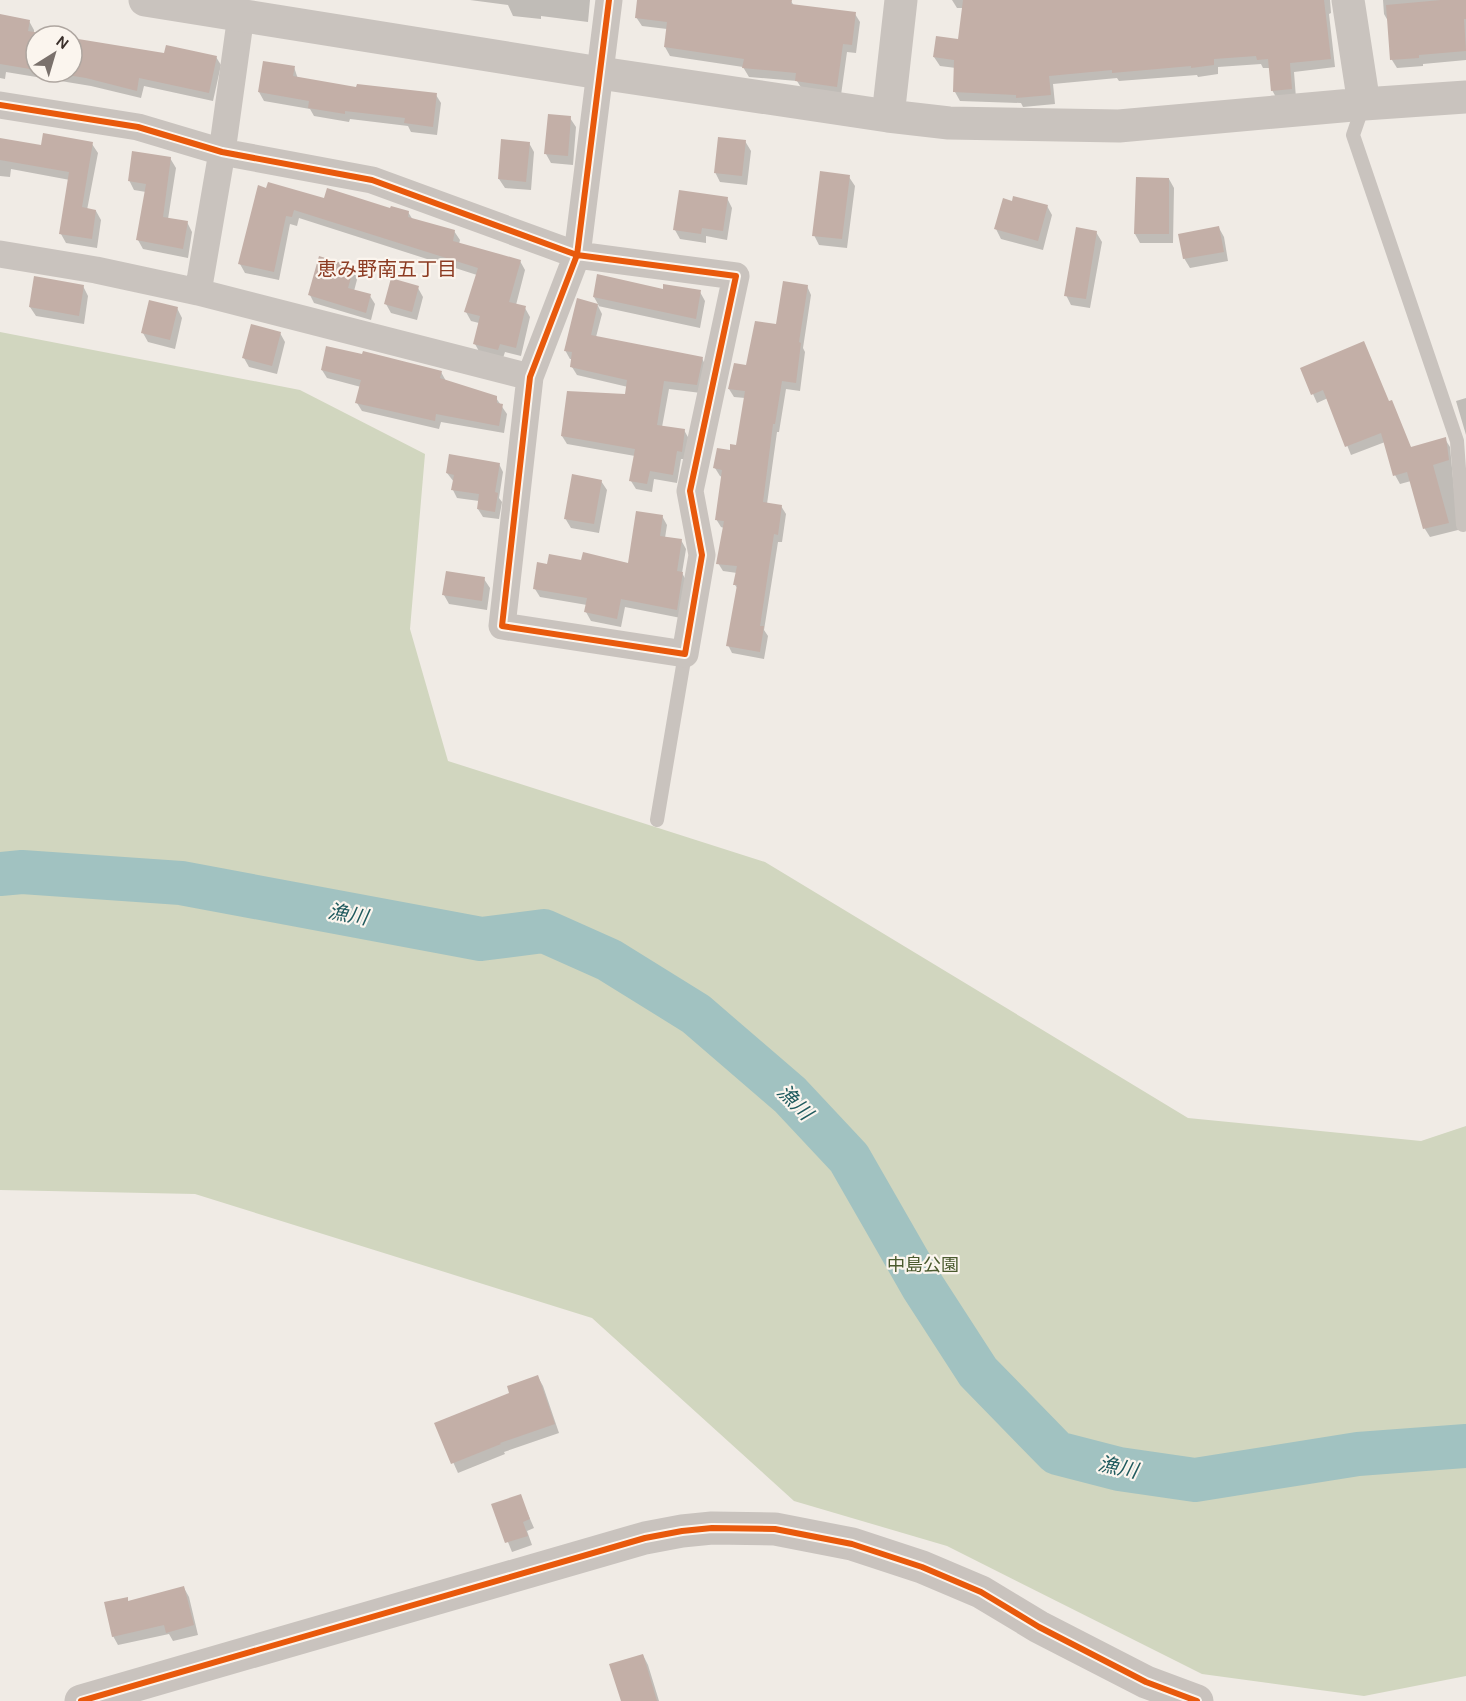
<svg xmlns="http://www.w3.org/2000/svg" width="1466" height="1701" font-family="Karla,'Noto Sans JP',sans-serif">
<style>
.green{fill:#d1d6bf}
.shadow{fill:#0003}
.lines{fill:none;stroke-linecap:round;stroke-linejoin:round}
.river{stroke:#a1c2c1;stroke-width:44}
.building{fill:#c3afa7}
.service{stroke:#c9c3be;stroke-width:14}
.minor{stroke:#c9c3be;stroke-width:27}
.tertiary{stroke:#c9c3be;stroke-width:33}
.cycleway-casing{stroke:#fbf5ee;stroke-width:10}
.cycleway{stroke:#e8590c;stroke-width:6}
.labels{text-anchor:middle;stroke-width:4.5;stroke-linejoin:round;paint-order:stroke}
.park-label{font-size:18px;fill:#4a5a2e;stroke:#fbf5ee}
.neighbourhood-label{font-size:20px;fill:#8c3b22;stroke:#fbf5ee}
.water-label{font-size:20px;font-style:italic;fill:#1f5a5e;stroke:#fbf5ee}
</style>
<rect width="100%" height="100%" fill="#f0ebe5"/>
<path class="green" d="M0 332 300 390 425 454 410 629 448 761 765 862 1188 1118 1421 1141 1466 1126V1676L1364 1696 1202 1674 947 1546 794 1501 592 1318 195 1194 0 1190Z"/>
<path class="shadow" d="M470 0H590L588 22 541 16V19L513 16 508 5Z
M639 0H785L791 1 794 6 855 14 860 22 856 53 847 52 841 95 802 89 797 81 749 77 743 67 670 56 665 47 667 29 642 26 636 17Z
M952 0H1330L1331 13 1329 14 1335 67 1294 72 1296 98 1277 99 1272 90 1270 68H1263L1261 64 1218 67V74L1198 77 1197 75 1119 81 1117 78 1053 84 1055 104 1023 107 1021 103 960 101 955 92 956 68 940 66 934 57 959 41 963 8H957Z
M1383 0H1466V60L1423 64V66L1397 68 1392 60 1388 21 1384 14Z
M0 16 29 21 34 30V33L50 36H36V72H72V40L165 58 216 57 221 65 213 101 144 86 141 98 91 86 6 72 5 79 0 78Z
M294 67 298 79 358 89 436 95 441 103 437 135 411 132 408 126 350 119 349 122 314 116 310 109 264 101 259 92Z
M570 118 576 127 573 165 551 163 546 154Z
M0 139 42 147 92 144 98 153 87 210 96 211 101 220 97 248 66 243 61 234 70 180 11 169 10 177 0 176Z
M745 141 751 151 747 185 720 182 715 172Z
M529 143 534 152 531 190 505 188 499 179Z
M170 158 176 168 168 219 187 222 192 232 188 258 143 249 138 240 146 192 134 190 129 180Z
M849 177 855 186 847 248 819 245 814 235Z
M1169 179 1174 188 1173 243H1140L1135 234Z
M259 187 325 200 408 212 413 220 454 231 460 240 459 244 520 261 525 270 516 305 525 308 530 317 521 356 505 352 503 358 480 353 475 344 479 323 471 321 466 312 477 275 299 218 297 226 290 224 279 280 245 273 240 264Z
M727 198 732 208 727 240 706 236V243L680 239 675 230Z
M1013 203 1047 206 1052 215 1043 250 1001 239 996 229Z
M1219 228 1224 237 1228 261 1190 268 1184 258Z
M1096 232 1102 242 1090 308 1071 305 1066 295Z
M353 268 358 276 354 291 370 296 375 304 371 320 314 303 310 295Z
M83 286 88 296 84 324 36 316 30 307Z
M807 286 811 295 803 348 805 352 800 391 786 389 779 432H777L767 504 781 506 786 514 782 542H778L764 630 768 636 764 659 732 653 728 645 738 589 735 585 737 573 723 571 718 563 724 528 721 527 716 519 722 477 720 476 715 468 737 447 745 398 734 397 729 389Z
M418 288 423 297 417 320 391 313 386 304Z
M664 290 700 292 705 301 700 328 598 306 602 314 596 337 702 358 706 367 701 393 669 389 662 427 684 430 689 439 686 459H681L677 483 654 479 652 492 636 489 631 481 635 456 567 444 562 436 627 395 628 387 577 375 572 367 573 359H570L565 350 578 300 599 306 594 297Z
M177 308 182 318 175 349 148 342 143 333Z
M280 333 285 342 277 374 249 367 244 358Z
M1302 369 1389 403 1411 448 1445 439 1450 447 1458 530 1430 537 1425 529 1411 481 1400 484 1395 475 1385 442 1351 455 1328 398 1317 403Z
M322 370 441 372 446 381 496 398 507 414 504 433 441 422 439 429 362 411 357 403 361 387 327 378Z
M1466 398V435L1456 401Z
M499 464 503 472 499 498 502 502 499 519 483 517 478 509 479 501 457 498 453 490 454 482 447 473Z
M601 481 607 490 599 533 571 528 565 518Z
M662 516 667 525 665 538 681 540 686 549 682 573 687 582 681 618 625 607 621 627 591 621 586 612 587 605 540 597 535 589 549 566 582 562 630 565Z
M484 579 490 588 487 610 449 604 444 595Z
M538 1377 543 1386 559 1433 504 1452 505 1454 458 1473 436 1424 511 1394Z
M520 1496 534 1528 527 1531 532 1545 512 1552 493 1505Z
M184 1588 189 1597 198 1635 173 1641 169 1634 118 1645 113 1636 127 1599 129 1602Z
M643 1655 648 1665 659 1701H622Z"/>
<g class="lines">
<path class="river" d="M0 874 22 872 181 883 481 939 544 931 609 960 696 1014 790 1095 849 1158 923 1287 978 1372 1057 1453 1119 1469 1195 1480 1358 1454 1466 1446"/>
</g>
<path class="building" d="M637 0H792L791 4 856 12 852 45 843 44 837 87 795 81 796 73 742 68 744 59 664 47 667 22 635 18Z
M963 0H1324L1331 59 1290 63 1292 89 1271 91 1268 59 1257 60 1256 56 1214 59V65L1191 68V66L1112 73V70L1049 76 1051 95 1016 98V95L953 92 954 60 933 57 936 36 958 39Z
M1441 0H1466V19H1464L1466 51 1419 55V58L1390 60 1386 5Z
M0 14 30 20 28 31 59 36H36V70L0 64Z
M72 38 164 53 166 45 217 56 209 93 139 78 137 91 86 78 48 72H72Z
M263 61 295 66 293 76 356 87 357 84 437 93 433 127 404 123 405 118 345 111V114L308 108 309 101 258 92Z
M548 114 571 116 568 156 544 154Z
M43 133 93 142 82 207 96 210 92 239 59 234 69 172 0 160V138L41 145Z
M718 137 746 140 742 176 714 173Z
M501 139 530 142 526 182 498 179Z
M132 151 171 157 163 217 188 221 183 249 136 240 146 184 128 181Z
M820 171 850 175 842 239 812 236Z
M1136 177 1169 178V234H1134Z
M268 182 324 198 327 188 390 208 391 206 409 211 408 217 455 230 453 241 521 260 509 302 526 306 516 348 500 344 498 350 473 344 480 316 464 312 478 268 294 210 292 217 286 216 274 272 238 264 258 185 266 188Z
M679 190 728 197 723 231 702 228 701 234 673 230Z
M1013 196 1048 205 1038 241 994 229 1003 198 1012 201Z
M1219 226 1224 252 1183 259 1178 234Z
M1076 227 1097 231 1086 299 1064 296Z
M319 256 354 267 348 288 371 294 366 313 308 295Z
M597 274 663 289V284L701 290 696 319 593 297Z
M34 276 84 285 79 316 29 307Z
M391 278 419 286 412 312 384 304Z
M783 281 808 285 799 342 801 343 796 383 782 381 775 424H773L763 502 782 505 778 535 774 534 760 626H764L760 652 726 646 737 585H733L737 566 716 564 724 521 715 520 722 470 713 468 717 448 730 450V444L736 445 745 391 728 389 734 363 746 365 755 321 776 324Z
M577 298 598 304 591 335 703 357 697 385 664 381 657 425 685 429 682 452 677 451 673 475 650 471 647 484 629 481 635 449 561 436 567 391 625 394 627 380 570 367 572 352 564 351Z
M149 300 178 307 170 340 141 333Z
M251 324 281 332 272 366 242 358Z
M1364 341 1389 401 1392 400 1411 447 1446 437 1449 460 1433 465 1449 523 1423 529 1407 472 1393 476 1381 433 1345 447 1323 390 1311 395 1300 368Z
M326 346 362 354 363 351 442 371 440 378 497 396V403L503 404 499 426 436 414 435 421 355 403 361 380 321 370Z
M449 454 500 463 495 492 498 493 495 512 477 509 479 494 451 490 454 475 446 473Z
M572 474 602 480 594 524 564 519Z
M636 511 663 515 660 536 682 539 677 571 683 572 677 610 621 599 617 619 584 612 587 598 533 589 537 562 547 564 549 554 581 560 583 552 628 563Z
M446 571 485 577 482 601 442 595Z
M538 1375 555 1424 500 1443 501 1444 451 1464 434 1423 509 1393 507 1386Z
M521 1494 530 1519 523 1522 528 1536 505 1543 491 1504Z
M184 1586 194 1625 166 1633 164 1625 112 1637 104 1602 128 1597V1601Z
M643 1654 657 1701H621L609 1664Z"/>
<g class="lines">
<path class="service" d="M1363 106 1353 135 1457 441 1463 525
M657 820 685 654"/>
<path class="minor" d="M0 105 138 127 222 152 372 180 577 255 736 276 690 491 702 555 685 654 502 626 530 377 577 255 609 0
M0 254 96 270 198 292 530 377
M198 292 222 152 241 15"/>
<path class="tertiary" d="M145 0 600 73 888 116 949 123 1119 126 1364 104 1466 97
M1348 0 1364 104
M888 116 901 0
M81 1701 645 1538 682 1531 712 1528 775 1529 852 1544 922 1567 981 1592 1039 1627 1146 1682 1197 1701"/>
<defs>
<path id="cycleway" d="M0 105 138 127 222 152 372 180 577 255 736 276 690 491 702 555 685 654 502 626 530 377 577 255 609 0
M81 1701 645 1538 682 1531 712 1528 775 1529 852 1544 922 1567 981 1592 1039 1627 1146 1682 1197 1701"/>
</defs>
<use href="#cycleway" class="cycleway-casing"/>
<use href="#cycleway" class="cycleway"/>
</g>
<g class="labels">
<g class="park-label">
<text x="923" y="1271">中島公園</text>
</g>
<g class="neighbourhood-label">
<text x="387" y="276">恵み野南五丁目</text>
</g>
<g class="water-label">
<text transform="translate(348 914) rotate(10)" y="7">漁川</text>
<text transform="translate(795 1102) rotate(45)" y="7">漁川</text>
<text transform="translate(1118 1467) rotate(12)" y="7">漁川</text>
</g>
</g>
<g transform="translate(54 54) rotate(37)"><circle r="28" fill="#fbf5ee" stroke="#aea6a0" stroke-width="1.5"/>
<path d="M0-4.5L10 22L0 15L-10 22Z" fill="#7a716c"/>
<text y="-9" font-size="16" font-weight="bold" text-anchor="middle" fill="#3b302b">N</text>
</g>
</svg>
